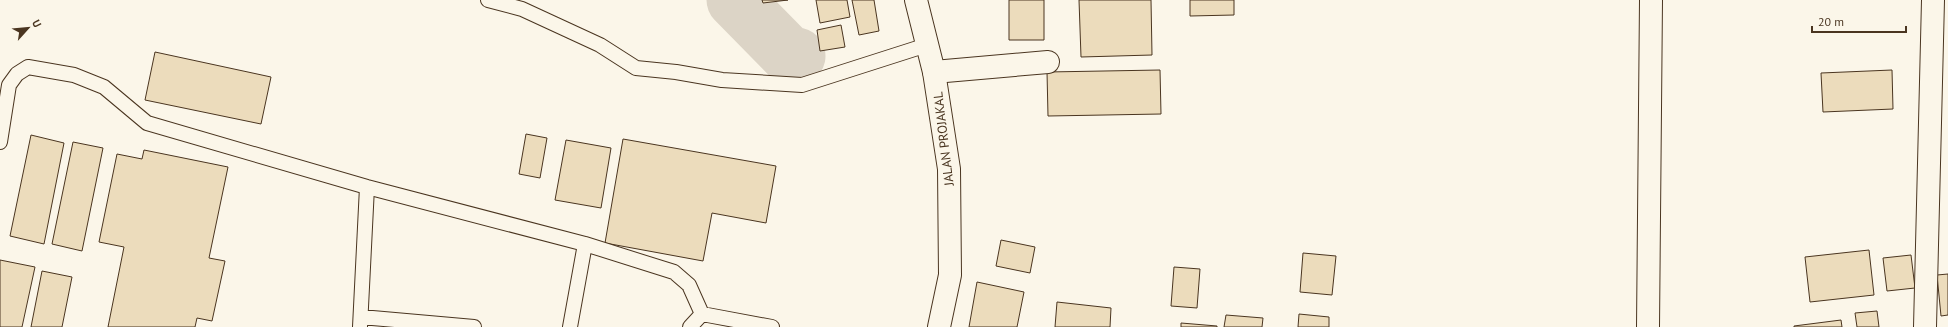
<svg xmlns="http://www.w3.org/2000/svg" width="1948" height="327" font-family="'PT Sans',sans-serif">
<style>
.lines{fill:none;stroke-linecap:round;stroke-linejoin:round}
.river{stroke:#dcd4c6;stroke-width:57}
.building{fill:#ecdcbc;stroke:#4a3520}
.service-casing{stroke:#4a3520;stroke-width:16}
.minor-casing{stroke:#4a3520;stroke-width:24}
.primary-casing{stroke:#4a3520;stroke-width:24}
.service{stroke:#fbf6e9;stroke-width:14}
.minor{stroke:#fbf6e9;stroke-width:22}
.primary{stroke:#fbf6e9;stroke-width:22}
.labels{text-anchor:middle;stroke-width:3;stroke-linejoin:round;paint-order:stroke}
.street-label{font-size:13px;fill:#4a3520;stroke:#fbf6e9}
</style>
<rect width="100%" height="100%" fill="#fbf6e9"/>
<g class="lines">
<path class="river" d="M735 0 788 54 797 56"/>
</g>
<path class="building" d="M762 0H788L763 3Z
M816 0H847L850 17 820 23Z
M852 0H874L879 31 859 35Z
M1009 0H1044V40H1009Z
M1079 0H1151L1152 55 1081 57Z
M1190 0H1234V15L1190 16Z
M841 25 845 47 820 51 817 30Z
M155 52 271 77 261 124 145 100Z
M1160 70 1161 114 1048 116 1047 72Z
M1892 70 1893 109 1823 112 1821 73Z
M526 134 547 138 540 178 519 174Z
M31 135 64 143 44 244 10 236Z
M623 139 776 166 766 223 712 213 703 261 605 243Z
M566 140 611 148 601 208 555 200Z
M73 142 103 148 82 251 52 244Z
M144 150 228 167 209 258 225 261 212 321 197 318 195 327H108L124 247 99 242 117 154 142 159Z
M1001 240 1035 247 1030 273 996 266Z
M1869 250 1874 295 1810 302 1805 257Z
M1303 253 1336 256 1332 295 1300 292Z
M1911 255 1915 288 1887 291 1883 258Z
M0 260 35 267 22 327H0Z
M1174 267 1200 269 1197 308 1171 306Z
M42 271 72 277 62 327H31Z
M1948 274V315L1941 316 1937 275Z
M977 282 1024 292 1017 327H969Z
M1057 302 1111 308 1110 327H1055Z
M1877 311 1879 327H1857L1855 313Z
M1299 314 1329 317V327H1298Z
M1226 315 1263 318 1262 327H1224Z
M1841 320 1842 327H1794V326Z
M1181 323 1217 326V327H1181Z"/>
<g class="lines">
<defs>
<path id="service" d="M488 0 522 9 600 45 636 68 676 72 722 80 802 85 927 45
M0 142 9 85 17 74 28 67 74 75 104 87 147 123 367 187 585 244 674 272 689 285 702 314
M702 314 772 327
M361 317 474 327
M360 327 367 187
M570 327 585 244
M690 327 702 314"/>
<path id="minor" d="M934 72 1048 62
M1648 327 1651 0
M1925 327 1933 0"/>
<path id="primary" d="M916 0 934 72 949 169 950 275 939 327"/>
</defs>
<use href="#service" class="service-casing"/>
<use href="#minor" class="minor-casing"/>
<use href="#primary" class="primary-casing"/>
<use href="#service" class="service"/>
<use href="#minor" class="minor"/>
<use href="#primary" class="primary"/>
</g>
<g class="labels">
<g class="street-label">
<text transform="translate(943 139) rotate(-97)" y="5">JALAN PROJAKAL</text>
</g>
</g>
<g transform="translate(28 28) rotate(63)" stroke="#fbf6e9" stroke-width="3" paint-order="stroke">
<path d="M0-3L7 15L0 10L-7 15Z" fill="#4a3520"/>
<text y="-6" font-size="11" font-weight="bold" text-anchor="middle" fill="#4a3520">U</text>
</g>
<path d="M1812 26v6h94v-6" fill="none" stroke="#4a3520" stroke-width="2"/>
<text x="1818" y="26" font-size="12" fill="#4a3520" stroke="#fbf6e9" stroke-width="3" paint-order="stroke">20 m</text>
</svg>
